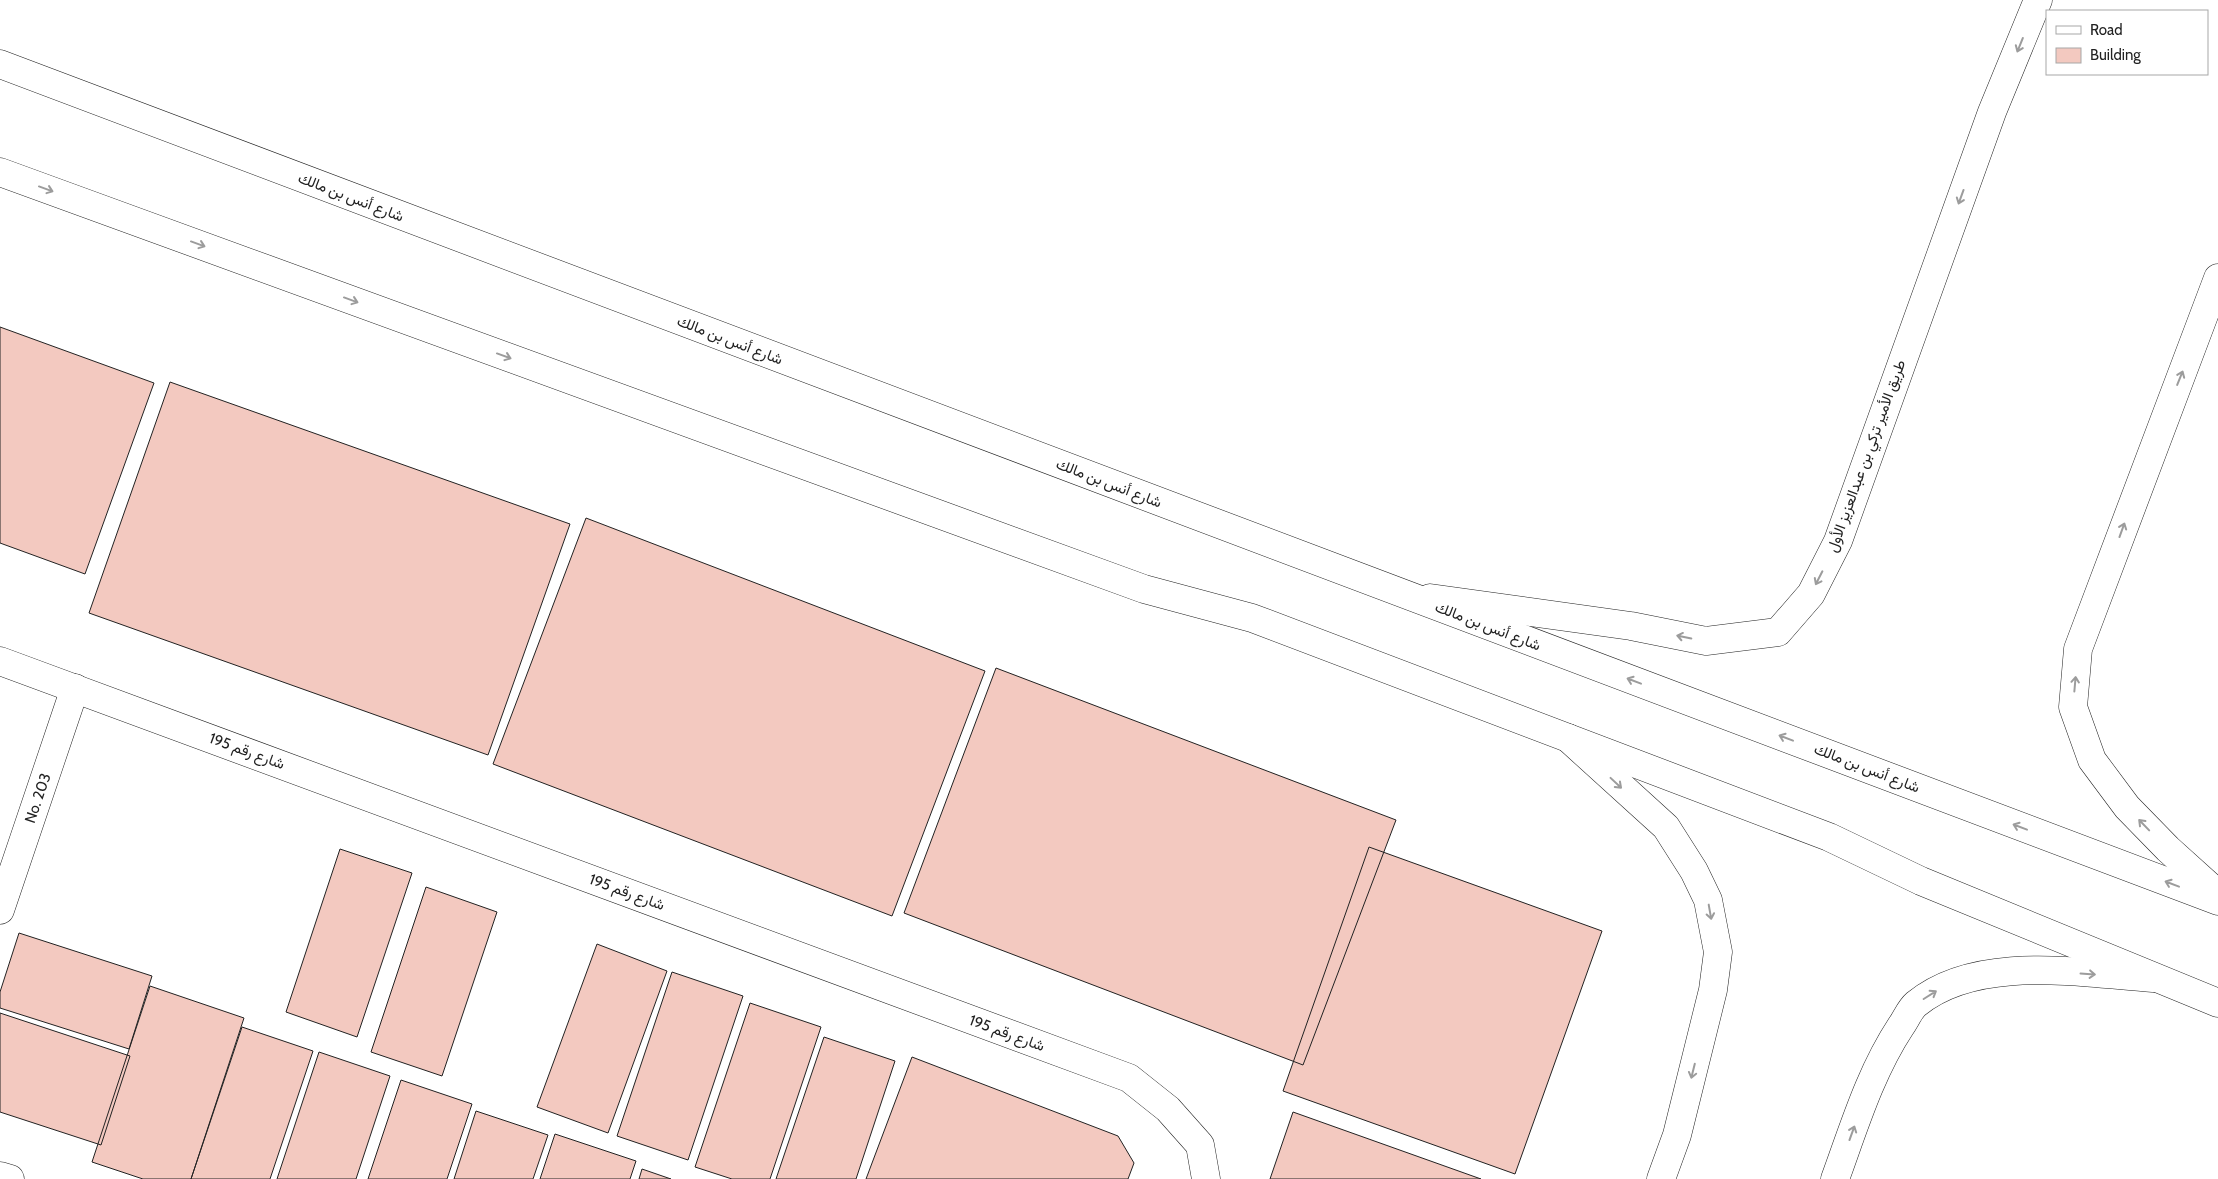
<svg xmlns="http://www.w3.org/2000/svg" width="2218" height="1179" font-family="Cabin,Vazirmatn,sans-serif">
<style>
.building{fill:#f3c9c0;stroke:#222}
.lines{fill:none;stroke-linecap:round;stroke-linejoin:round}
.minor-casing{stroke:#222;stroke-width:29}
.secondary-casing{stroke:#222;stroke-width:29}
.primary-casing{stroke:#222;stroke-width:29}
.minor{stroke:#fff;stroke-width:28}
.secondary{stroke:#fff;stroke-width:28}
.primary{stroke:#fff;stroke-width:28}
.oneway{stroke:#9c9c9c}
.labels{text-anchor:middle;stroke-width:4;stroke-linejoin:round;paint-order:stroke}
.street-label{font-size:15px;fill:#222;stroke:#fff}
</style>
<rect width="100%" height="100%" fill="#fff"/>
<path class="building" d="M0 327 154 383 85 574 0 543Z
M170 382 570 524 488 755 89 613Z
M586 518 985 671 892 916 493 764Z
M996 668 1396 820 1303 1065 904 913Z
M1369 847 1602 931 1515 1174 1283 1091Z
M340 849 412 873 357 1037 286 1012Z
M426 887 497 912 442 1076 371 1052Z
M19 933 152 976 129 1049 0 1008V992Z
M597 944 667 971 608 1133 537 1107Z
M672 972 743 996 688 1160 617 1136Z
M150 986 244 1018 191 1179H143L92 1162Z
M750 1003 821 1027 770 1179H732L695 1167Z
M0 1013 130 1056 101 1145 0 1112Z
M242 1027 313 1051 270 1179H191Z
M824 1037 895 1061 856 1179H776Z
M319 1052 390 1076 356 1179H277Z
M912 1057 1118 1136 1134 1163 1128 1179H866Z
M401 1080 472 1104 447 1179H368Z
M476 1111 548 1135 533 1179H454Z
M1293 1112 1481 1179H1270Z
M555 1134 636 1161 630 1179H540Z
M642 1169 671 1179H639Z"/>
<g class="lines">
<defs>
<g id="minor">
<path d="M0 661 1129 1078 1168 1109 1200 1145 1206 1179"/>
<path id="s1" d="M0 910 75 688"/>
<path d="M0 1176 10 1179"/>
</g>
<path id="secondary" d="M2218 278 2078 649 2073 707 2092 760 2127 807 2168 849 2218 894
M1430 598 1631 626 1706 641 1778 632 1811 594 1838 541 1992 112 2038 0
M1568 738 1666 827 1694 871 1708 900 1718 952 1713 990 1677 1135 1661 1179
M1835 1179C1854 1127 1870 1073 1901 1026 1906 1019 1910 1009 1916 1004 1977 954 2080 973 2153 978"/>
<path id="primary" d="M0 64 2218 901
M0 172 1144 589 1252 618 1829 837 1921 881 2218 1003"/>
</defs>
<use href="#minor" class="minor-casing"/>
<use href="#secondary" class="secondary-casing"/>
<use href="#primary" class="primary-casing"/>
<use href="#minor" class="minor"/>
<use href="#secondary" class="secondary"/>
<use href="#primary" class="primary"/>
</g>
<defs><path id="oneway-shaft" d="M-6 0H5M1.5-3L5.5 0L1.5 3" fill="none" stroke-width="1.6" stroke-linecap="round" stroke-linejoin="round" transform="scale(1.25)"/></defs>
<g class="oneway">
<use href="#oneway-shaft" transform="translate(2020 45) rotate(112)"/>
<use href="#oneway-shaft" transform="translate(46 189) rotate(20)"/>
<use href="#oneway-shaft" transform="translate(1961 197) rotate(110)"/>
<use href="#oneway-shaft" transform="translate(198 244) rotate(20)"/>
<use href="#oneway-shaft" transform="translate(351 300) rotate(20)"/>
<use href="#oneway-shaft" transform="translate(504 356) rotate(20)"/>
<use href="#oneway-shaft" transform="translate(2180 378) rotate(-68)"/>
<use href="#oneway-shaft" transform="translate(2122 530) rotate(-70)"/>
<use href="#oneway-shaft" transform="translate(1819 578) rotate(117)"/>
<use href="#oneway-shaft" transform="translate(1684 637) rotate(-168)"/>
<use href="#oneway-shaft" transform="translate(1634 681) rotate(-159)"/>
<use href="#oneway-shaft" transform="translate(2075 684) rotate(-85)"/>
<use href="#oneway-shaft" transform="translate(1786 738) rotate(-159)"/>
<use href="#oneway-shaft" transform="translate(1616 783) rotate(43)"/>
<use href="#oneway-shaft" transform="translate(2144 825) rotate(-134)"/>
<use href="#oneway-shaft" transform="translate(2020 827) rotate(-159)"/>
<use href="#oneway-shaft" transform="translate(2172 884) rotate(-159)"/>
<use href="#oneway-shaft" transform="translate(1710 912) rotate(80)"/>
<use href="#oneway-shaft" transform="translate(2088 974) rotate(4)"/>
<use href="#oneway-shaft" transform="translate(1930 995) rotate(-32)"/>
<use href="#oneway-shaft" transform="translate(1693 1071) rotate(104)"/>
<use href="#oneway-shaft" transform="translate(1852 1133) rotate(-70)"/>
</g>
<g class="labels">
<g class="street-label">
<text transform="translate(351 197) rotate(21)" y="5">شارع أنس بن مالك</text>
<text transform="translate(730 340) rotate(21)" y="5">شارع أنس بن مالك</text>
<text transform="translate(1866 456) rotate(-70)" y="5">طريق الأمير تركي بن عبدالعزيز الأول</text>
<text transform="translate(1109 483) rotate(21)" y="5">شارع أنس بن مالك</text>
<text transform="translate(1488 626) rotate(21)" y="5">شارع أنس بن مالك</text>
<text transform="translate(247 751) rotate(20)" y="5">شارع رقم 195</text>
<text transform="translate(1867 768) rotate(21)" y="5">شارع أنس بن مالك</text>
<text dy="5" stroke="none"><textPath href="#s1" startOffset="118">No. 203</textPath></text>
<text transform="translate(627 892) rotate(20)" y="5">شارع رقم 195</text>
<text transform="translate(1007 1033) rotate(20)" y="5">شارع رقم 195</text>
</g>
</g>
<rect x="2046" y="10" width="162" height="65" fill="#ffffff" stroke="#a7a7a7"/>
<rect x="2056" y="26" width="25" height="8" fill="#ffffff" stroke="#a7a7a7"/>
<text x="2090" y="35" font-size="15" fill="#222222">Road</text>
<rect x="2056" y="48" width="25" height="15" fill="#f3c9c0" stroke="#a7a7a7"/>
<text x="2090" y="60" font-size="15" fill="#222222">Building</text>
</svg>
